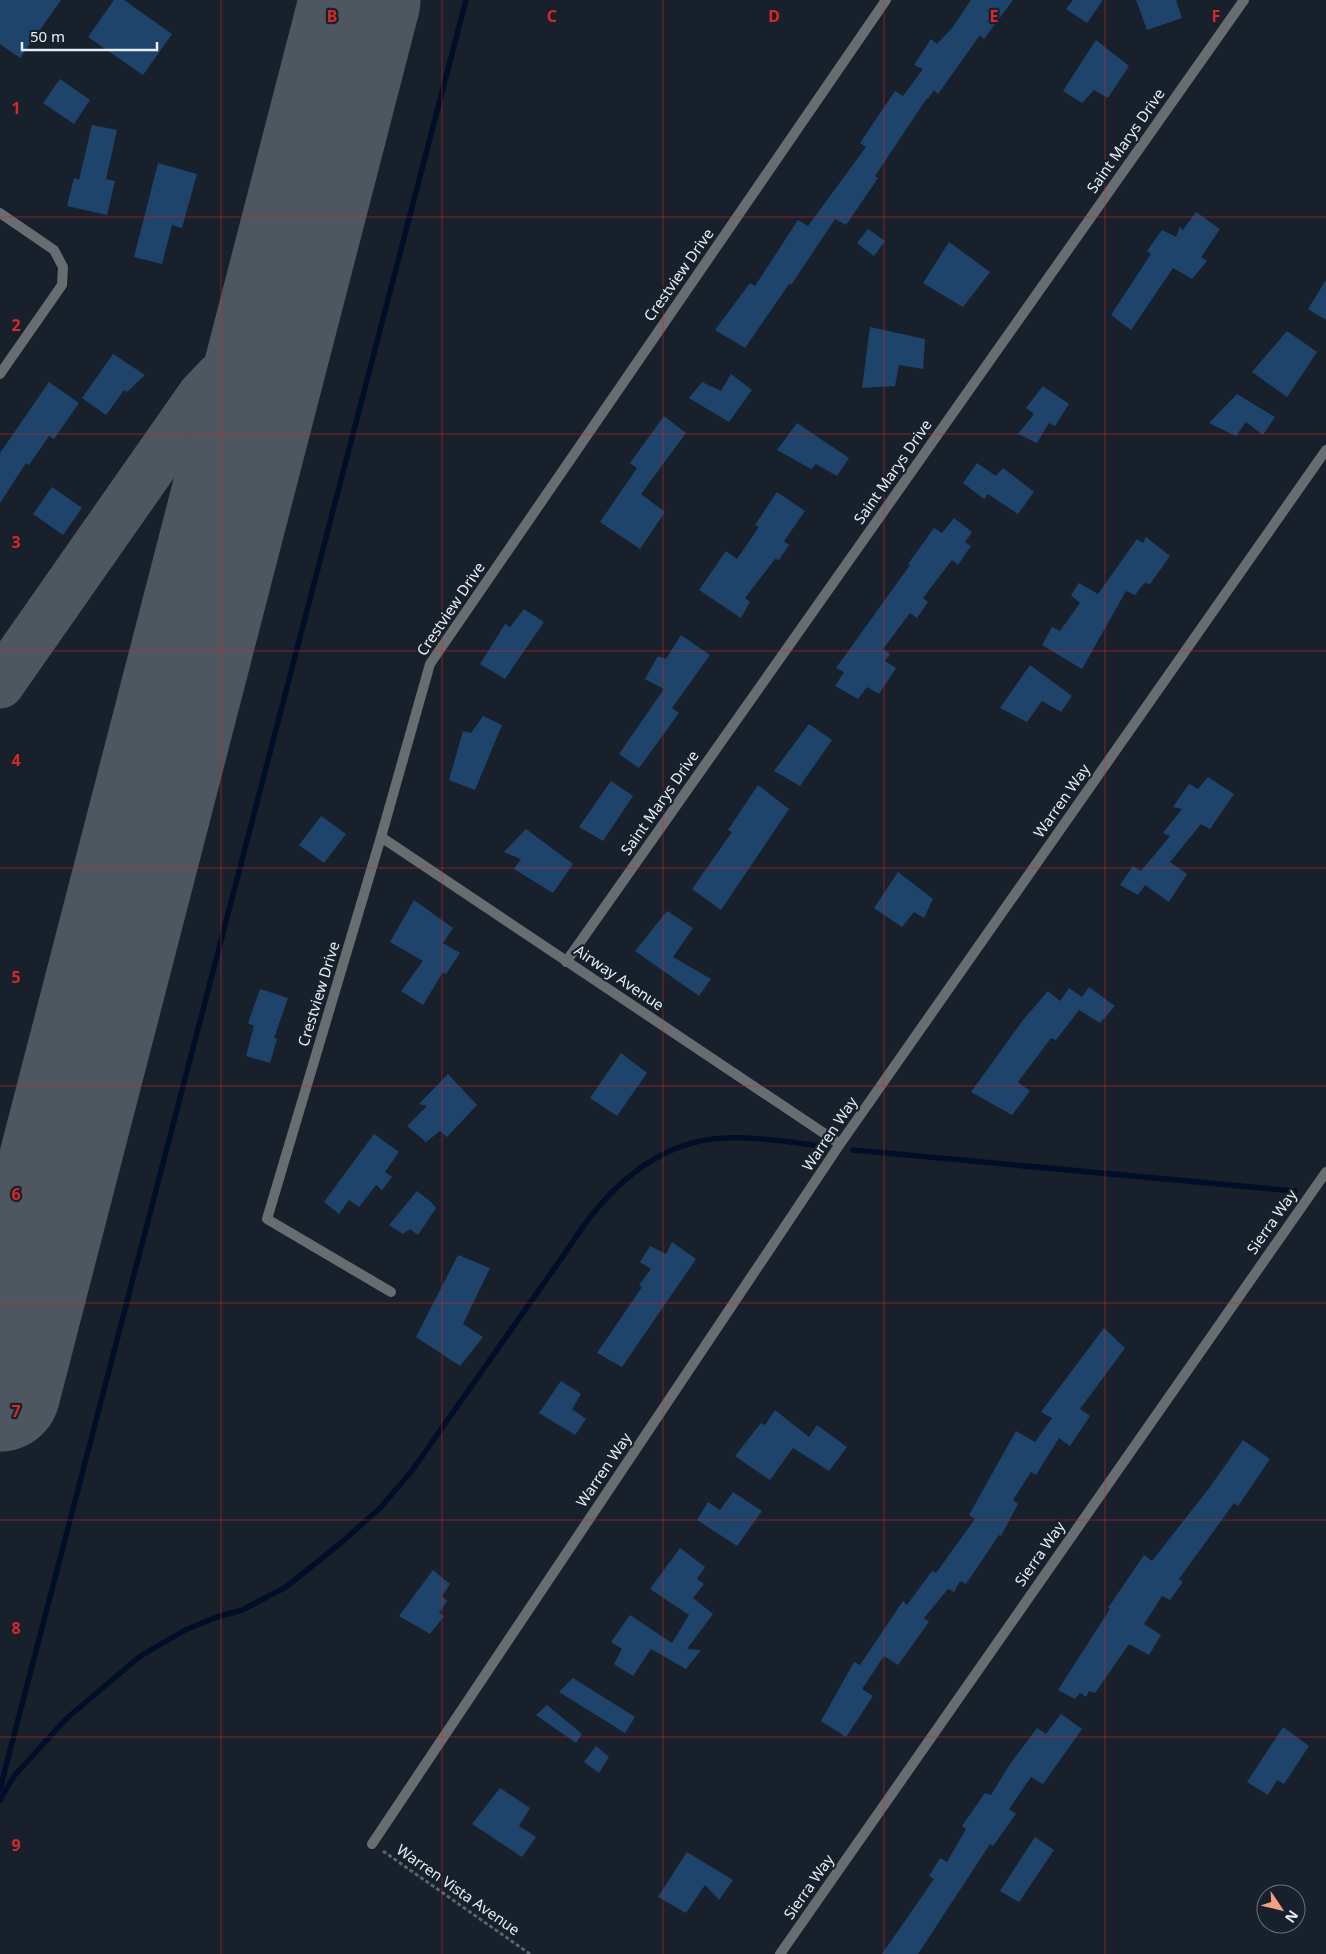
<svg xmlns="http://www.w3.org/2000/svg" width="1326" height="1954" font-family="'Noto Sans',sans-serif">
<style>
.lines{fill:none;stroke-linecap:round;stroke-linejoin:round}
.stream{stroke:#000e28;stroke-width:5.5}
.taxiway{stroke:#4e5660;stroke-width:49}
.runway{stroke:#4e5660;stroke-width:121}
.building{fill:#1e446b}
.path{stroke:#5a626b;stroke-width:3;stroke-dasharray:4 2.5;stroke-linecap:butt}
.minor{stroke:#686d72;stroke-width:10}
.grid{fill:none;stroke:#d62828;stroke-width:1;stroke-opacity:0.55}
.labels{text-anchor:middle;stroke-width:4.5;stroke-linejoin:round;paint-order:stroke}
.street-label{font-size:15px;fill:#e7edf4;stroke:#18212b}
.grid-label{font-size:16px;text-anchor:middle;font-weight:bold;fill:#d62828;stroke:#18212b;stroke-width:4.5;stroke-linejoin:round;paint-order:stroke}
</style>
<rect width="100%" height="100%" fill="#18212b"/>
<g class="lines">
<path class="stream" d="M853 1150 1295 1191
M0 1789 466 0
M0 1800 14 1776 66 1719 139 1657 185 1630 217 1617 242 1610 286 1587 342 1542 380 1508 411 1472 570 1246C605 1190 657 1140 726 1138 758 1137 790 1142 821 1146"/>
<path class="taxiway" d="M0 684 202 395 219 377 236 367 263 372"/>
<path class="runway" d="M0 1391 360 0"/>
</g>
<path class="building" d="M0 0H61L20 58 0 44Z
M114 0H124L172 34 143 75 88 37Z
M971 0H1013L984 39 980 35 938 94 934 90 928 99 927 98 875 176 878 178 846 225 835 219 791 285 789 284 745 348 715 330 750 283 755 286 798 220 808 226 866 147 860 143 895 91 903 96 923 69 914 65 931 39 937 44 952 28Z
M1073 0H1103L1087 23 1066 9Z
M1136 0H1176L1182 18 1147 30Z
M1096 40 1129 66 1108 98 1094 90 1082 103 1063 91Z
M60 79 90 100 74 124 43 103Z
M92 125 117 130 106 179 115 181 107 215 67 206 74 178 79 180Z
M158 163 197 174 182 228 172 225 162 264 134 257Z
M1196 212 1220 229 1201 257 1207 261 1192 279 1173 268 1131 330 1111 315 1151 254 1147 251 1162 230 1176 237 1180 227 1183 230Z
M868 229 885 241 874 256 857 243Z
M949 242 990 272 963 307 923 283Z
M1326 280V320L1308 309Z
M870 327 925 339 923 369 899 365 895 386 862 388Z
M1287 331 1317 352 1287 397 1252 372Z
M113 354 145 375 127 392 124 390 106 415 82 398Z
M731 374 752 390 729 422 689 398 702 382 721 391Z
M49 382 79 403 54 439 49 436 29 465 26 463 0 503V453Z
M1043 386 1069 404 1055 426 1049 423 1037 443 1018 434 1034 414 1026 408Z
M1237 394 1275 417 1263 435 1246 422 1236 436 1209 423Z
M664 416 686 433 641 494 665 512 640 549 600 522 637 468 630 463Z
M797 423 849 458 837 476 816 464 811 469 777 450Z
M977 463 996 476 1003 468 1034 492 1018 514 988 494 984 499 963 483Z
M52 487 82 508 63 535 33 514Z
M777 492 805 511 784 541 789 545 779 560 775 559 745 598 750 602 741 618 699 590 726 551 737 559 759 527 755 525Z
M954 518 972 532 965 542 971 546 958 565 952 560 923 598 928 602 917 618 910 613 883 649 890 654 885 661 896 668 879 694 867 687 858 699 835 686 844 672 836 668 910 565 908 564 934 528 942 533Z
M1146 537 1170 556 1150 584 1144 583 1135 595 1126 591 1082 669 1042 645 1052 627 1060 631 1080 603 1071 595 1079 583 1098 594 1137 539 1143 543Z
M524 609 544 622 505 679 480 664 505 624 510 627Z
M681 635 710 655 672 708 679 713 639 768 619 754 664 689 645 679 658 656 666 659Z
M1030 665 1072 696 1061 712 1042 701 1027 722 1000 708Z
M483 716 502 725 475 790 449 780 463 731 471 733Z
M809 724 832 740 800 786 774 771Z
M1208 777 1234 794 1210 829 1201 824 1170 862 1187 874 1169 902 1145 885 1138 895 1120 885 1133 866 1141 871 1170 836 1163 833 1182 809 1173 807 1189 784 1198 789Z
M611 781 633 796 603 841 579 827Z
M758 785 789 809 721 910 692 889 732 832 728 830Z
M321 816 346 834 324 863 299 845Z
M526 829 573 864 553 893 514 869 521 859 504 852Z
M898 872 933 899 924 918 914 912 902 927 874 908Z
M414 900 453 928 443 943 460 953 446 974 443 972 423 1005 401 991 423 961 390 942Z
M667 911 693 928 673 957 711 979 699 996 635 951Z
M1089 987 1115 1006 1100 1023 1079 1010 1056 1040 1051 1038 1018 1082 1030 1091 1012 1115 971 1092 1023 1020 1048 991 1060 1001 1069 988 1082 997Z
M260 989 288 998 274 1038 277 1039 270 1063 246 1056 254 1026 248 1023Z
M621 1053 647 1073 617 1116 590 1098Z
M448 1074 477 1105 447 1137 440 1131 426 1142 407 1126 427 1106 419 1104Z
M374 1134 399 1152 385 1172 392 1177 382 1190 376 1185 359 1207 349 1200 339 1214 324 1202Z
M417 1191 431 1202 436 1208 418 1235 410 1229 403 1234 389 1225Z
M672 1242 696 1259 622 1367 597 1353 642 1287 639 1285 651 1269 640 1262 650 1246 666 1254Z
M458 1255 490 1268 463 1324 483 1337 460 1366 416 1337Z
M1104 1328 1125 1348 1080 1409 1090 1416 1070 1446 1059 1438 1036 1475 1031 1472 1013 1500 1018 1504 1001 1536 999 1535 966 1584 960 1581 954 1592 948 1589 924 1618 929 1622 898 1665 884 1656 862 1689 873 1696 846 1737 821 1721 854 1662 860 1665 903 1601 907 1605 932 1571 936 1573 975 1519 969 1515 1016 1431 1035 1442 1052 1418 1041 1412Z
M561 1381 581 1394 572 1409 586 1419 575 1435 539 1413Z
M775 1410 809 1437 817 1425 847 1447 829 1471 793 1448 770 1480 735 1456 761 1423 765 1425Z
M1243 1440 1270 1459 1238 1506 1234 1503 1179 1579 1183 1582 1170 1600 1162 1596 1144 1624 1161 1635 1149 1655 1129 1644 1095 1693 1089 1691 1086 1697 1080 1693 1075 1699 1058 1690 1110 1609 1108 1608 1144 1555 1152 1561 1210 1487Z
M733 1492 762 1511 737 1546 697 1520 708 1502 720 1510Z
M680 1548 705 1567 697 1579 704 1584 693 1598 713 1614 687 1649 701 1650 686 1669 651 1649 633 1676 614 1664 622 1649 611 1642 630 1615 672 1643 689 1615 650 1589Z
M433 1570 450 1584 442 1596 447 1601 439 1613 444 1616 430 1634 399 1616Z
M573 1678 635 1717 625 1733 559 1692Z
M547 1705 582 1734 576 1743 536 1715Z
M1061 1714 1082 1729 1043 1784 1031 1777 1009 1809 1016 1814 993 1846 990 1844 918 1954H882L934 1879 929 1876 940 1858 947 1862 966 1829 962 1826 985 1793 991 1795 1010 1764 1037 1728 1046 1734Z
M1283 1727 1309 1746 1284 1784 1277 1780 1268 1795 1247 1782Z
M596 1746 609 1757 599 1773 584 1762Z
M500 1788 530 1808 519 1826 536 1837 522 1857 472 1824Z
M1035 1837 1054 1850 1019 1902 1000 1891Z
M687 1852 733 1880 719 1900 705 1885 686 1913 658 1897Z"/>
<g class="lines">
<path class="path" d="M383 1851 530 1954"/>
<path class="minor" d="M0 213 54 250 63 267 62 285 0 374
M381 837 840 1144
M566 962 1244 0
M391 1292 267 1219 381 837 430 664 886 0
M372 1844 840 1144 1326 450
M780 1954 1326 1172"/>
</g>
<path class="grid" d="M221 0V1954M442 0V1954M663 0V1954M884 0V1954M1105 0V1954M0 217H1326M0 434H1326M0 651H1326M0 868H1326M0 1086H1326M0 1303H1326M0 1520H1326M0 1737H1326"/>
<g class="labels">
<g class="street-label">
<text transform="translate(1126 141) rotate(-55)" y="5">Saint Marys Drive</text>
<text transform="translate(679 275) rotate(-55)" y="5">Crestview Drive</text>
<text transform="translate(893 472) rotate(-55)" y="5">Saint Marys Drive</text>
<text transform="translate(451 609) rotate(-56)" y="5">Crestview Drive</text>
<text transform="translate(1062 801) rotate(-55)" y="5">Warren Way</text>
<text transform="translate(660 803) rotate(-55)" y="5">Saint Marys Drive</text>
<text transform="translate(619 978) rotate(34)" y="5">Airway Avenue</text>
<text transform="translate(319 994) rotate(-73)" y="5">Crestview Drive</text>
<text transform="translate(830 1134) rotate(-56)" y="5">Warren Way</text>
<text transform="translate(1272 1222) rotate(-55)" y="5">Sierra Way</text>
<text transform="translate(604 1470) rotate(-56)" y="5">Warren Way</text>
<text transform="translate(1040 1554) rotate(-55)" y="5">Sierra Way</text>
<text transform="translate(809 1887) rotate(-55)" y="5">Sierra Way</text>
<text transform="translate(458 1890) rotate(35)" y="5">Warren Vista Avenue</text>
</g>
</g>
<g class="grid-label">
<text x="332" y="22">B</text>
<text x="552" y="22">C</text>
<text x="774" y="22">D</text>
<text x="994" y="22">E</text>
<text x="1216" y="22">F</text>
<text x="16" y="114">1</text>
<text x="16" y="331">2</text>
<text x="16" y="548">3</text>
<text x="16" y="766">4</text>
<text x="16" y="983">5</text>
<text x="16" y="1200">6</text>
<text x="16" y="1417">7</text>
<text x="16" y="1634">8</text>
<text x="16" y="1851">9</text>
</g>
<g transform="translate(1281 1909) rotate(125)"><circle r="24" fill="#18212b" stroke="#6b737b"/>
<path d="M0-4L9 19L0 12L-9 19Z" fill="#f2a081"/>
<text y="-8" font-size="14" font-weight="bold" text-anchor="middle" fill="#e7edf4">N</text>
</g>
<path d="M22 42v8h135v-8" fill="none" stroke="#e7edf4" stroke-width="2.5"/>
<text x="30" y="42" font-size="15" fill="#e7edf4" stroke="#18212b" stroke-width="4" paint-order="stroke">50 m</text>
</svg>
